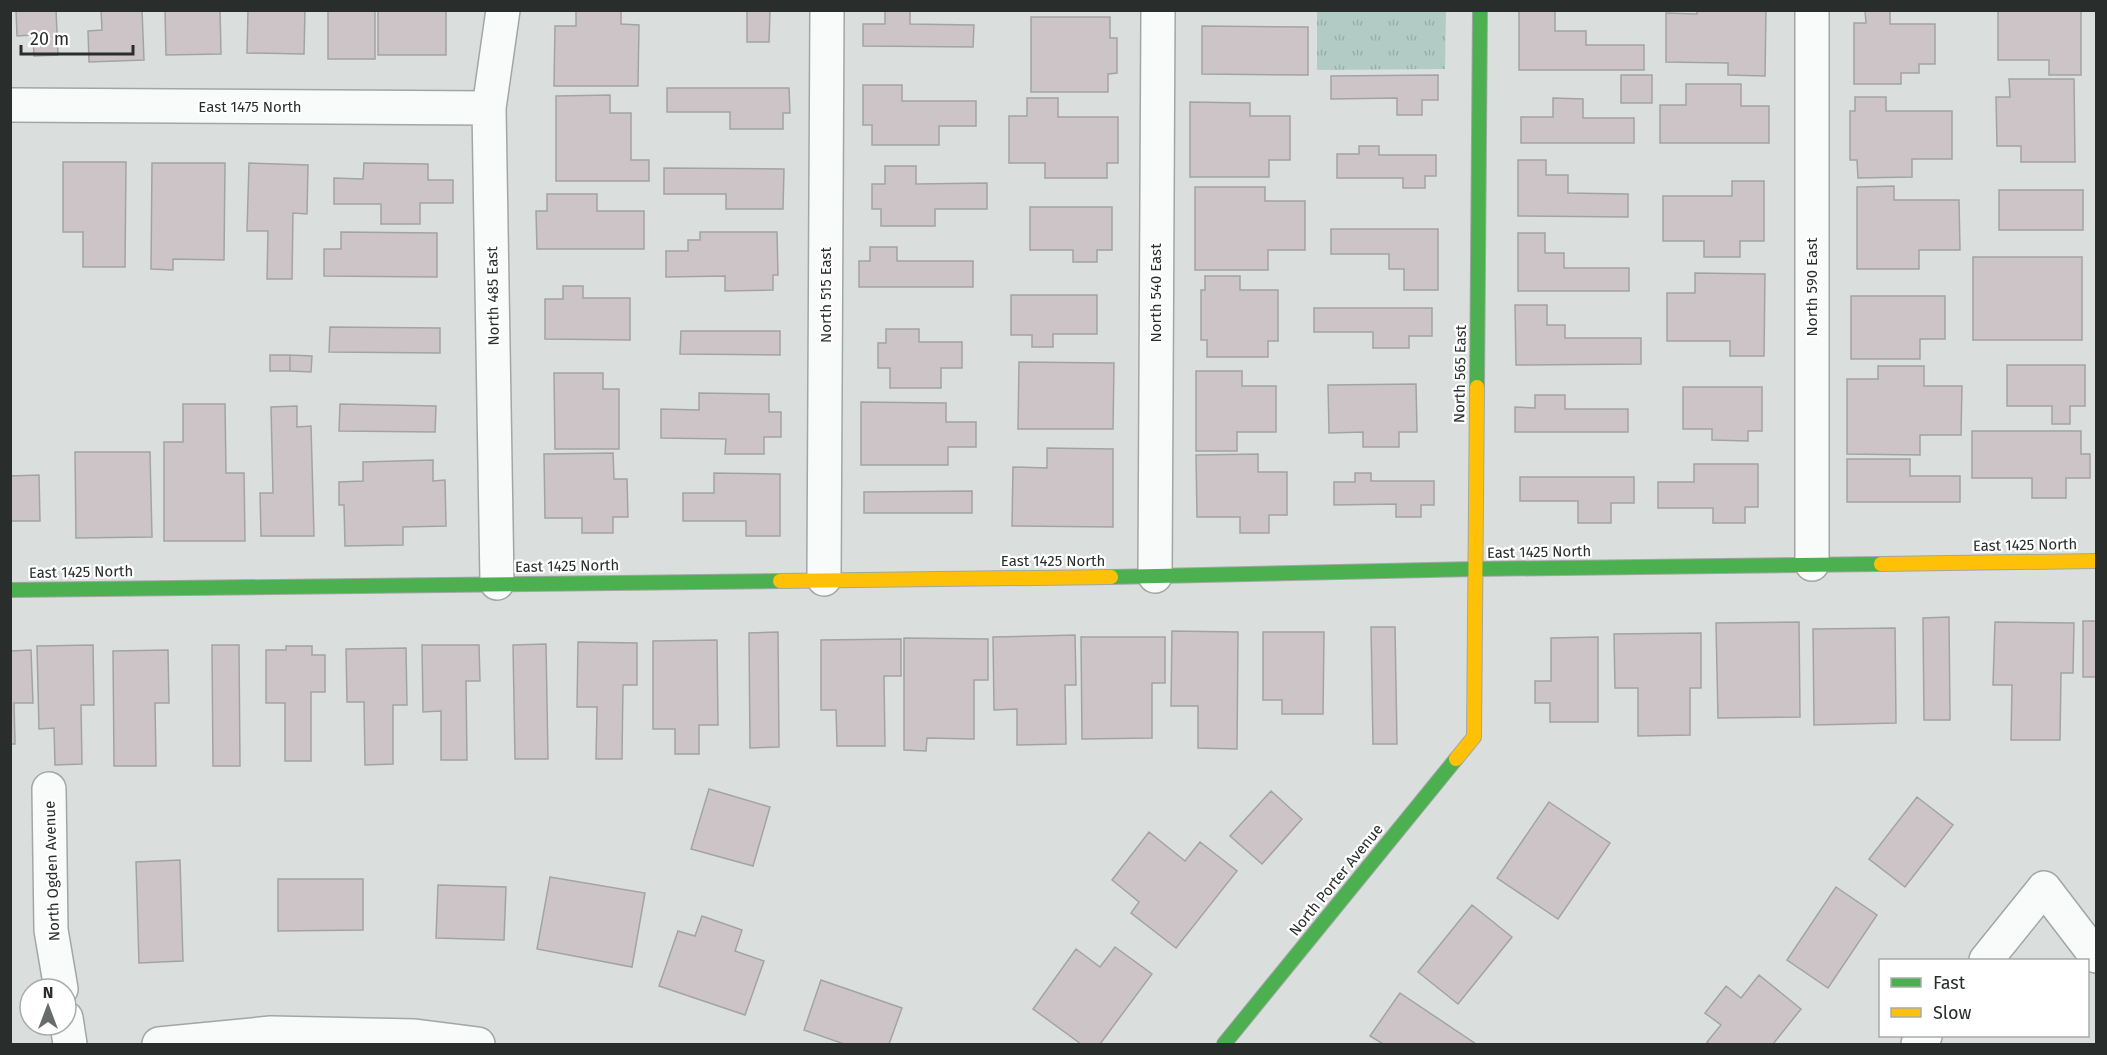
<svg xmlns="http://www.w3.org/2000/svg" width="2107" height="1055" font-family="'Fira Sans',sans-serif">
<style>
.park{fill:url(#park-tufts)}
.building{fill:#cdc4c7;stroke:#a2a4a3;stroke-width:1.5}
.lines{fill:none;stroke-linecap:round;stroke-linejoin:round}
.street-casing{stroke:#a2a6a5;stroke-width:36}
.fast-casing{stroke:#a2a6a5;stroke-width:16}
.slow-casing{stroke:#a2a6a5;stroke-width:16}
.street{stroke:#f9fafa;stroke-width:33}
.fast{stroke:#4caf50;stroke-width:14}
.slow{stroke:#ffc107;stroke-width:14}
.labels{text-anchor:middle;stroke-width:4.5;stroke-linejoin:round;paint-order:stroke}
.street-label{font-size:15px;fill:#292d2c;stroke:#fff}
</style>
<defs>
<pattern id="park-tufts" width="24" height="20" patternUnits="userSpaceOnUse" patternTransform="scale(1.5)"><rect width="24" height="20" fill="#b2ccc5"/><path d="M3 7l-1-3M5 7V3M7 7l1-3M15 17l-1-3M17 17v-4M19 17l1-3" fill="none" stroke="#99b0a9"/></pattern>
</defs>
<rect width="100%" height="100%" fill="#dadfde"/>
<path class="park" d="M1317 11H1446L1445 69 1317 70Z"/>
<path class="building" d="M16 10H56L58 55 34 56 33 35 17 36Z
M101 10H142L144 60 89 62 88 31 102 30Z
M165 10H220L221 54 166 55Z
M248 10H305L304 54 247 53Z
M328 10H375V59H328Z
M378 10H446V55H378Z
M576 10H621V24L639 25 638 86H554L555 26H576Z
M747 10H770L769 42H747Z
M885 10H910V24L974 25 973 47 863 46V24H885Z
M1519 10H1555V31H1586V45H1644V70H1519Z
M1697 10H1766L1765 76 1728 75V63L1666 62V13L1697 14Z
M1890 10V24H1935V64H1919V73H1901V84H1854V23H1866L1865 11Z
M1998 10H2081V75H2049V60H1998Z
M1031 17H1110V38H1117V73L1108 74V92H1031Z
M1202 26 1308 27V75L1202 74Z
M1438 75V100H1422V115H1397V98L1331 99V76Z
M1621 75H1652V103H1621Z
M2009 79H2074L2075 162H2021V146H1997L1996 97H2010Z
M1686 84H1741V106H1769V143H1660V105H1686Z
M863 85H902V101H976V126H939V145H872V125H863Z
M667 88H789L790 113H783V129H730V112H667Z
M610 95V113H631V160H649V181H556V96Z
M1855 97H1886V111H1952V159H1912V177L1858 178 1857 160H1850V111H1855Z
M1027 98H1058V117H1118V163H1107V178H1045V163H1009V116H1027Z
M1553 98 1583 99V118H1634V143H1521V117H1553Z
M1190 102 1250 103V116H1290V160H1269V177H1190Z
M1359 146H1379V155H1436V176H1425V188H1403V178H1337V154H1359Z
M1518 160H1546V175H1568V193L1628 194V217L1518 216Z
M63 162H126L125 267H83V232H63Z
M152 163H225L224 260 173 259V270L151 269Z
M249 163 308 165 307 214 293 213 292 279H267L268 231H247Z
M364 163 428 164V180H453V203H420V224H381V204H334V178L363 179Z
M885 166H916V184L987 183V209H935V226H881V209H872V184H885Z
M664 168 784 169 783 209H726V194H664Z
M1732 181H1764V241H1740V257H1704V241H1663V196H1732Z
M1894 186V200H1959L1960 250H1919V269H1857V187Z
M1195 187H1265V201H1305V250H1268V270H1195Z
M1999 190H2083V230H1999Z
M547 194H597V211H644V249H537L536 211H547Z
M1030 207H1112V250H1097V262H1073V250H1030Z
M1331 229H1438V290H1404V269H1389V254H1331Z
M341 232 437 233V277L324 276V249H341Z
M700 232H777L778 275H773V290L725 291V276L666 277V251H688V240H700Z
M1518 233H1545V253H1564V268H1629V291H1518Z
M870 247H897V261H973V287H859V261H870Z
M1973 257H2082V340H1973Z
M1695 273 1765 274 1764 356H1730V341H1667V293H1695Z
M1205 276H1240V290H1278V341H1268V357H1207V340H1201V290H1205Z
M563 286H583V298H630V340L545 339V299H563Z
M1011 295H1097V334H1053V347H1032V335H1011Z
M1851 296H1945V339H1920V359H1851Z
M1515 305H1547V325H1565V338H1641V364L1516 365Z
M1314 308H1432V336H1409V348H1373V332H1314Z
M330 327 440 328V353L329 352Z
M886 329H919V342H962V368H941V388H890V368H878V343H886Z
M681 331H780V355L680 354Z
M270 355H290V371H270Z
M290 355 312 356 311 372 290 371Z
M1019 362 1114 363 1113 429H1018Z
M2007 365H2085V406H2070V424H2052V406H2007Z
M1878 366H1924V386H1962L1961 435H1920V455L1847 454V379H1878Z
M1196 371H1242V386H1276V432H1237V451H1196Z
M554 373H603V389H619V449H555Z
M1416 384 1417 432H1399V447H1363V432L1329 433 1328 385Z
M1683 387H1762V431H1748V441L1712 440V429H1683Z
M699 393 769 394V412H781V437H764V454H725L726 439 661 438V409L699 410Z
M1535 395H1565V409H1628V432H1515V407L1535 408Z
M861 402 946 403V422H976V447H948V465H861Z
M183 404H225L226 473H244L245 541H164V442H183Z
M340 404 436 406 435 432 339 431Z
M297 406V427L311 426 314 536H261L260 493H273L271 407Z
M1972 431H2081V454H2090V478H2066V498H2032V478H1972Z
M1047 448 1113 449V527L1012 526 1013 467 1047 468Z
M75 452H150L152 537 76 538Z
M613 453 614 479H627L628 517H613V533H582V518H545L544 454Z
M1258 454V472H1287V515H1269V533H1240V517H1197L1196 455Z
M1847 459H1910V476H1960V502H1847Z
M433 460V481L445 480 446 526 403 527V545L345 546 344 505H339V482L363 481V462Z
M1694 464H1758V507H1745V523H1713V508H1658V482H1694Z
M714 473 780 474V536H746V521H683V493H714Z
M1355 473H1371V481H1434V505H1421V517H1396V504L1334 505V482H1355Z
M39 475 40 521H10V476Z
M1520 477H1634V503H1611V523H1578V501H1520Z
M972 491V513H864V492Z
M1949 617 1950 720H1924L1923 618Z
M2083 621H2096V677H2083Z
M1799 622 1800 717 1718 718 1716 623Z
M1995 622 2074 623 2073 673H2061L2060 740H2011L2012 685H1993Z
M1371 627H1395L1397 744H1373Z
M1895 628 1896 723 1814 725 1813 629Z
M1172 631 1238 632 1237 749 1198 748V706H1171Z
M778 632 779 747 750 748 749 633Z
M1263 632H1324L1323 714H1282V700H1263Z
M1701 633V688H1690V735L1638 736V688H1615L1614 634Z
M1075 635 1076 685H1065L1066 744 1017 745V709L994 710 993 637Z
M1081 637H1165V683H1152V738L1082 739Z
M1598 637V722H1550V703H1535V681H1551V638Z
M904 638 988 639V680H974V739L927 738 926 751 904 750Z
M901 639V676H884L885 746H837L836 710H821V640Z
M717 640 718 725H699V754H675V729H653V641Z
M578 642 637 643V685H623L622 759H596L597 707H577Z
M546 644 548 759H515L513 645Z
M93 645 94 705H81L82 764 55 765 54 728 39 729 37 646Z
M212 645H239L240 766H213Z
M422 645H479L480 681H466L467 760H441V711L423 712Z
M286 646H312V655H325V692H311V761H285V703H266V650H286Z
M406 648 407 705H393V764L365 765 364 702H347L346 649Z
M31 650 33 703H14L15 744H10V651Z
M168 650 169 703H155L156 766H114L113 651Z
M709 789 770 807 753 866 691 849Z
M1271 791 1302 819 1262 864 1230 836Z
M1917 797 1953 825 1905 887 1869 859Z
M1549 802 1610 843 1558 919 1497 878Z
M1149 832 1185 861 1200 842 1237 871 1176 948 1131 913 1139 902 1112 880Z
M180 860 183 961 139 963 136 862Z
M550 877 645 893 632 967 537 949Z
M278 879H363V930L278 931Z
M438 885 506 887 504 940 436 938Z
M1836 887 1877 915 1828 988 1787 960Z
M1472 905 1512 937 1458 1004 1418 972Z
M702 916 742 930 735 951 764 961 745 1015 659 986 678 931 695 936Z
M1115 947 1152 974 1100 1044H1081L1033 1009 1076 949 1100 967Z
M1759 975 1801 1009 1773 1044H1710L1707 1042 1721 1025 1705 1013 1726 986 1741 998Z
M821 980 902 1008 889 1044H844L804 1030Z
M1400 993 1476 1044H1383L1370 1036Z"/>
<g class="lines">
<defs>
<path id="street" d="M1812 10V564
M10 105 489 108
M1155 576 1158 10
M824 579 827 10
M497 583 489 108 503 10
M49 789 51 930 61 989
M1986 960 2044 888 2096 956
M66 1018 70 1044
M159 1044 271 1033 415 1036 478 1044
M1918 1044 1925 1036"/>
<path id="fast" d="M1477 387 1480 10
M1111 577 1475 569 1881 564
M10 590 780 581
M1224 1044 1456 759"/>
<path id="slow" d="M1881 564 2096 561
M780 581 1111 577
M1456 759 1474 737 1477 387"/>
</defs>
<use href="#street" class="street-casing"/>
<use href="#fast" class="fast-casing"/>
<use href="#slow" class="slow-casing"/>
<use href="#street" class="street"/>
<use href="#fast" class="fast"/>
<use href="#slow" class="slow"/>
</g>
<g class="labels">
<g class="street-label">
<text x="250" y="112">East 1475 North</text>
<text transform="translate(1812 287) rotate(-90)" y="5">North 590 East</text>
<text transform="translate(1156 293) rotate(-90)" y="5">North 540 East</text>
<text transform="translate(826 295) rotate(-90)" y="5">North 515 East</text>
<text transform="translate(493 296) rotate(-91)" y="5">North 485 East</text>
<text transform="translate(1460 374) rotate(-89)" y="5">North 565 East</text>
<text transform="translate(2025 545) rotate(-1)" y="5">East 1425 North</text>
<text transform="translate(1539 552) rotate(-1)" y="5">East 1425 North</text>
<text x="1053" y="566">East 1425 North</text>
<text transform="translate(567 566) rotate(-1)" y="5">East 1425 North</text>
<text transform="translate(81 572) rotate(-1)" y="5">East 1425 North</text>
<text transform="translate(52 871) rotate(-92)" y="5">North Ogden Avenue</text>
<text transform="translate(1336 880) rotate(-51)" y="5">North Porter Avenue</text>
</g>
</g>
<rect width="2107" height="1055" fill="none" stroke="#292d2c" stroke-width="24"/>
<rect x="1879" y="959" width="210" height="78" fill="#ffffff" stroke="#a9abab" stroke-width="1.5"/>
<rect x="1891" y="978" width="30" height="9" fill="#4caf50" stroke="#a9abab" stroke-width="1.5"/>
<text x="1933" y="989" font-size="18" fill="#292d2c">Fast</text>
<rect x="1891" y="1008" width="30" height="9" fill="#ffc107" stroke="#a9abab" stroke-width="1.5"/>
<text x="1933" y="1019" font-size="18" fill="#292d2c">Slow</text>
<g transform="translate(48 1007)"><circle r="28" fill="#ffffff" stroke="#a9abab" stroke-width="1.5"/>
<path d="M0-4.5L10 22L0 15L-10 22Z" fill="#676b6a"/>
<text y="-9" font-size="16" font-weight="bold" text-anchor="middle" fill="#292d2c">N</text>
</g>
<path d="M21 45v9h112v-9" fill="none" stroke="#292d2c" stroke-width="3"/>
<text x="30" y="45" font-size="18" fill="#292d2c" stroke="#ffffff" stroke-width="4.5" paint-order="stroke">20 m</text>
</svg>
